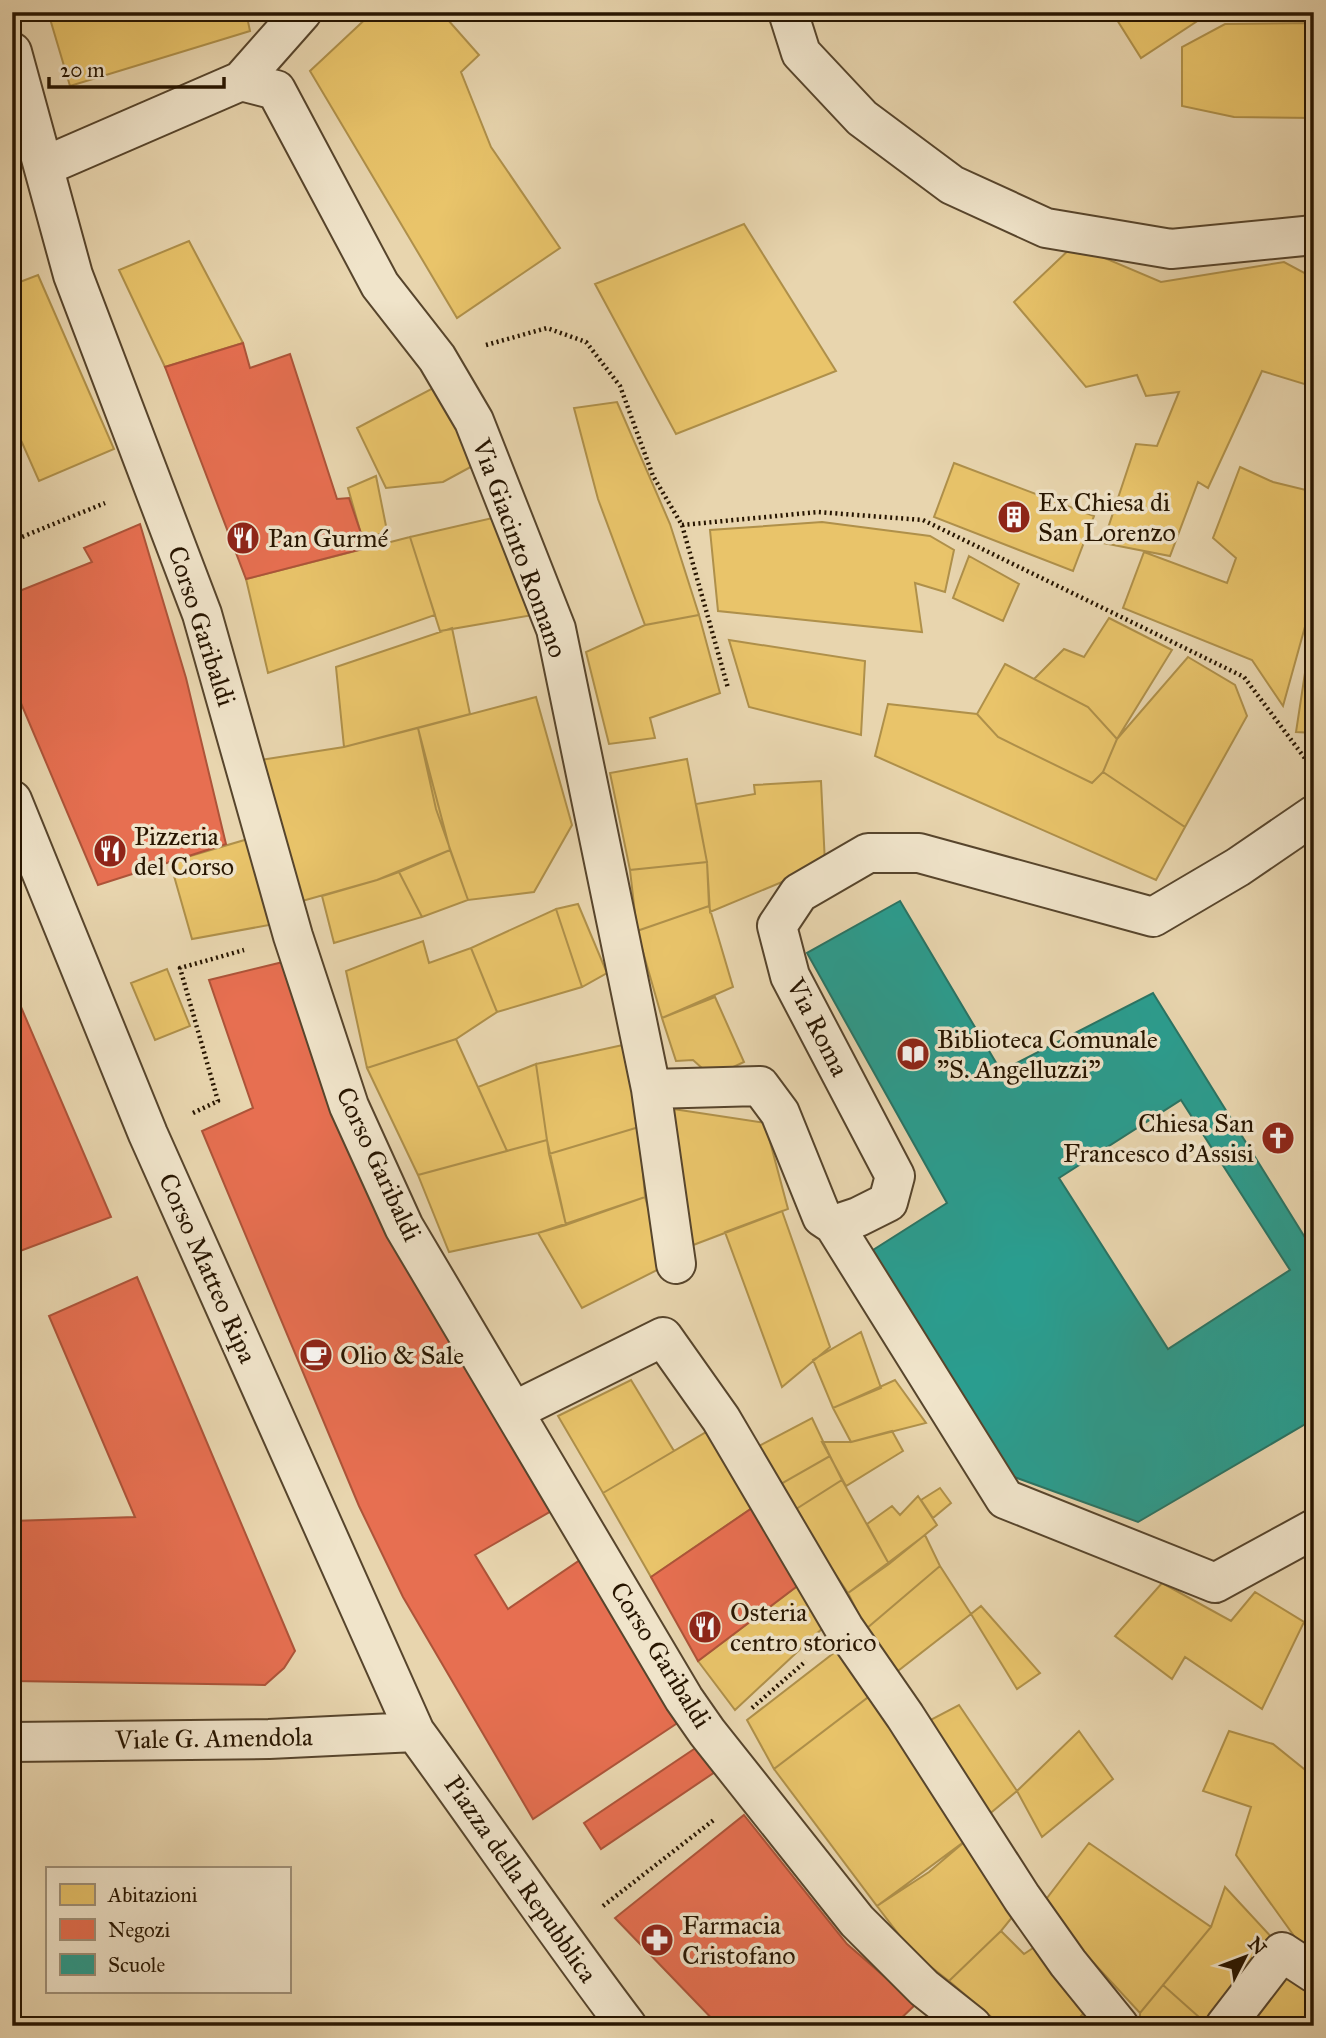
<svg xmlns="http://www.w3.org/2000/svg" width="1326" height="2038" font-family="'IM FELL Great Primer',serif">
<style>
.homes{fill:#e9c46a;stroke:#af904a;stroke-width:2}
.shops{fill:#e76f51;stroke:#ad5439;stroke-width:2}
.schools{fill:#2a9d8f;stroke:#297464;stroke-width:2;fill-rule:evenodd}
.lines{fill:none;stroke-linecap:round;stroke-linejoin:round}
.minor-casing{stroke:#57452c;stroke-width:42}
.path{stroke:#271500;stroke-width:4.5;stroke-dasharray:2 3.5;stroke-linecap:butt}
.minor{stroke:#f0e4ca;stroke-width:38}
.labels{text-anchor:middle;stroke-width:7;stroke-linejoin:round;paint-order:stroke}
.poi-label{font-size:26px;fill:#271500;stroke:#f0e4ca;text-anchor:start}
.street-label{font-size:26px;fill:#271500;stroke:#f0e4ca}
</style>
<rect width="100%" height="100%" fill="#e8d5ae"/>
<filter id="stains"><feTurbulence type="fractalNoise" baseFrequency=".00286" numOctaves="4"/><feColorMatrix values="0 0 0 0 .2 0 0 0 0 .09 0 0 0 0 .02 0 0 0 .5 -.17"/></filter>
<radialGradient id="worn" r=".72"><stop offset=".6" stop-color="#630" stop-opacity="0"/><stop offset="1" stop-color="#630" stop-opacity=".3"/></radialGradient>
<path class="homes" d="M48 12H246L250 31 70 86Z
M373 12H441L479 55 461 72 491 147 560 248 457 318 310 71Z
M1112 12H1211L1141 58Z
M1314 23V118L1234 117 1182 106V47L1225 24Z
M744 224 836 371 676 434 595 284Z
M189 241 243 343 165 367 119 270Z
M1074 245 1161 282 1284 262 1314 278V387L1262 371 1208 488 1198 482 1170 556 1103 543 1136 444 1157 446 1179 392 1146 396 1137 375 1086 387 1014 302Z
M38 275 114 449 39 481 12 420V285Z
M437 386 478 463 443 482 386 488 357 428Z
M617 402 670 524 699 615 645 625 598 499 574 408Z
M954 463 1094 516 1073 571 934 517Z
M1240 467 1273 482 1310 491 1306 623 1283 706 1252 660 1123 608 1144 552 1227 583 1236 558 1213 538Z
M376 476 387 531 363 541 348 488Z
M510 514 533 615 440 631 410 537Z
M822 522 930 536 954 550 945 592 915 583 922 632 718 611 710 530Z
M410 537 435 615 268 673 246 579Z
M969 556 1019 584 1003 621 953 598Z
M1314 586V733L1296 732 1312 627Z
M699 615 720 693 650 718 655 738 609 744 586 652 645 625Z
M1109 618 1172 650 1117 739 1088 707 1034 679 1064 649 1084 657Z
M452 628 470 714 344 747 336 667Z
M729 640 865 661 861 735 749 707Z
M1188 657 1235 685 1247 716 1185 827 1103 772 1117 739Z
M1005 664 1088 707 1117 739 1103 772 1092 783 998 737 977 714Z
M536 697 572 825 534 892 468 900 436 809 418 728Z
M888 704 977 714 998 737 1092 783 1103 772 1185 827 1156 880 875 756Z
M418 728 450 850 377 880 295 903 254 761 344 747Z
M687 759 707 862 630 870 610 773Z
M821 781 825 864 710 912 707 862 696 804 755 794 754 785Z
M258 836 280 923 192 939 170 862Z
M450 850 468 900 422 917 399 872Z
M707 862 709 906 637 931 630 870Z
M399 872 422 917 334 943 322 896 377 880Z
M578 904 607 973 582 987 556 909Z
M709 906 733 987 662 1018 637 931Z
M556 909 582 987 497 1012 471 948Z
M423 941 429 963 471 948 497 1012 456 1039 367 1068 346 971Z
M167 969 190 1026 155 1040 131 983Z
M715 997 744 1062 712 1077 693 1060 676 1061 662 1018Z
M456 1039 507 1151 418 1175 367 1068Z
M632 1043 639 1127 549 1154 536 1064Z
M536 1064 547 1140 507 1151 478 1087Z
M660 1107 765 1123 788 1209 680 1250Z
M639 1127 645 1197 566 1225 549 1154Z
M547 1140 566 1225 538 1233 449 1252 418 1175Z
M645 1197 665 1266 582 1308 538 1233Z
M782 1211 830 1347 782 1387 725 1232Z
M861 1332 881 1388 833 1408 813 1360Z
M631 1380 674 1451 603 1493 558 1416Z
M895 1380 926 1423 851 1442 833 1408Z
M812 1418 830 1456 772 1489 755 1448Z
M713 1428 755 1506 651 1577 603 1493Z
M892 1431 903 1451 846 1486 822 1442H851Z
M830 1456 842 1480 793 1511 772 1489Z
M842 1480 889 1564 848 1593 793 1511Z
M940 1488 951 1503 933 1518 921 1500Z
M918 1496 937 1525 889 1564 867 1524 892 1506 900 1515Z
M925 1535 940 1566 866 1629 848 1593Z
M940 1566 971 1614 894 1674 866 1629Z
M1162 1583 1231 1621 1255 1592 1304 1622 1262 1709 1185 1657 1172 1679 1115 1636Z
M800 1584 827 1624 735 1710 698 1661Z
M981 1606 1040 1673 1017 1689 971 1614Z
M839 1649 871 1695 774 1769 747 1720Z
M871 1695 969 1838 877 1906 774 1769Z
M959 1705 1017 1791 981 1821 917 1727Z
M1079 1731 1113 1779 1042 1837 1017 1791Z
M1229 1731 1273 1744 1314 1777V1959L1307 1954 1236 1855 1251 1807 1203 1791Z
M969 1838 1018 1910 1001 1931 949 1981 913 1953 877 1906 929 1872Z
M1089 1843 1211 1927 1140 2013 1041 1906Z
M1225 1887 1274 1940 1209 2026 1163 1985 1211 1927Z
M1001 1931 1024 1954 1039 1944 1090 2006 1072 2026H1002L949 1981Z
M1287 1971 1314 1988V2026H1247Z
M1163 1985 1209 2026H1140V2013Z
M1090 2006 1107 2026H1072Z"/>
<path class="shops" d="M243 343 250 368 290 354 337 499 349 498 366 548 246 579 165 367Z
M140 524 186 678 226 844 98 885 12 682V594L92 562 84 548Z
M283 962 553 1510 475 1555 508 1609 580 1560 679 1722 533 1819 403 1597 359 1506 202 1131 253 1108 209 980Z
M12 986 111 1217 12 1254Z
M137 1277 295 1651 284 1668 265 1685 12 1681V1521L135 1517 49 1316Z
M755 1506 800 1584 698 1661 651 1577Z
M697 1747 715 1772 601 1849 584 1823Z
M744 1815 847 1944 916 2004 893 2026H719L615 1918Z"/>
<path class="schools" d="M900 901 1001 1071 1153 993 1314 1252V1419L1138 1522 1006 1474 873 1250 947 1203 807 953ZM1181 1100 1290 1270 1168 1349 1059 1178Z"/>
<g class="lines">
<defs>
<path id="minor" d="M788 12 801 53 862 118 952 185 1046 228 1171 249 1314 235
M12 52 73 275 202 614 293 936 349 1106 404 1227 684 1699 707 1732 857 1921 924 1988 972 2026
M241 81 276 90 380 285 437 358 474 421 556 629 651 1089 676 1264
M45 166 241 81 302 12
M12 800 148 1134 415 1732C486 1829 554 1930 627 2026
M651 1089 760 1086 780 1113 822 1217 834 1225 858 1217 888 1202 895 1176 790 976 777 926 799 893 868 853H919L1153 917 1238 867 1314 815
M834 1225 1005 1499 1215 1583 1314 1529
M514 1411 663 1337 721 1419 844 1628 905 1716 1022 1898 1068 1963 1119 2026
M12 1742 269 1739 415 1732
M1225 2026 1282 1952 1314 1973"/>
</defs>
<use href="#minor" class="minor-casing"/>
<path class="path" d="M486 345 547 328 586 342 620 386 653 476 682 525 728 688
M682 525 818 512 923 520 1244 677 1310 765
M12 541 105 503
M193 1113 218 1101 180 968 244 950
M752 1708 806 1661
M603 1906 715 1819"/>
<use href="#minor" class="minor"/>
</g>
<defs>
<symbol id="building-disc" viewBox="-11 -11 22 22"><circle r="9.5" fill="#8f2418" stroke="#f0e4ca"/><path d="M-4-6H4V6H1V3H-1V6H-4ZM-2.5-4.3h1.7v1.8h-1.7ZM.8-4.3h1.7v1.8H.8ZM-2.5-1h1.7V.8h-1.7ZM.8-1h1.7V.8H.8Z" fill="#fff"/></symbol>
<symbol id="restaurant-disc" viewBox="-11 -11 22 22"><circle r="9.5" fill="#8f2418" stroke="#f0e4ca"/><path d="M-5-6h1v4h1v-4h1v4h1v-4h1v5L-1.5 .5V6h-2V.5L-5-1ZM5-6V6H3V1.5H1.5Q1.5-4 5-6Z" fill="#fff"/></symbol>
<symbol id="library-disc" viewBox="-11 -11 22 22"><circle r="9.5" fill="#8f2418" stroke="#f0e4ca"/><path d="M-6-4Q-3-5.5-.7-3.5V5Q-3 3-6 4ZM6-4Q3-5.5 .7-3.5V5Q3 3 6 4Z" fill="#fff"/></symbol>
<symbol id="church-disc" viewBox="-11 -11 22 22"><circle r="9.5" fill="#8f2418" stroke="#f0e4ca"/><path d="M-1.2-6h2.4v3.5h3.3v2.4h-3.3V6h-2.4V-.1h-3.3v-2.4h3.3Z" fill="#fff"/></symbol>
<symbol id="cafe-disc" viewBox="-11 -11 22 22"><circle r="9.5" fill="#8f2418" stroke="#f0e4ca"/><path d="M-5.5-4.5H6V0H3Q3 3.5 0 3.5H-2.5Q-5.5 3.5-5.5 0ZM3-3.2v2h1.7v-2ZM-6 4.5H4V6H-6Z" fill="#fff"/></symbol>
<symbol id="pharmacy-disc" viewBox="-11 -11 22 22"><circle r="9.5" fill="#8f2418" stroke="#f0e4ca"/><path d="M-2-6h4v4h4v4h-4v4h-4v-4h-4v-4h4Z" fill="#fff"/></symbol>
</defs>
<g fill-rule="evenodd">
<use href="#building-disc" x="995" y="498" width="38" height="38"/>
<use href="#restaurant-disc" x="224" y="519" width="38" height="38"/>
<use href="#restaurant-disc" x="91" y="832" width="38" height="38"/>
<use href="#library-disc" x="894" y="1035" width="38" height="38"/>
<use href="#church-disc" x="1259" y="1119" width="38" height="38"/>
<use href="#cafe-disc" x="297" y="1336" width="38" height="38"/>
<use href="#restaurant-disc" x="686" y="1608" width="38" height="38"/>
<use href="#pharmacy-disc" x="638" y="1921" width="38" height="38"/>
</g>
<g class="labels">
<g class="poi-label">
<text x="1038" y="511">Ex Chiesa di<tspan x="1038" dy="30">San Lorenzo</tspan></text>
<text x="268" y="547">Pan Gurmé</text>
<text x="134" y="845">Pizzeria<tspan x="134" dy="30">del Corso</tspan></text>
<text x="937" y="1048">Biblioteca Comunale<tspan x="937" dy="30">"S. Angelluzzi"</tspan></text>
<text x="1254" y="1132" text-anchor="end">Chiesa San<tspan x="1254" dy="30">Francesco d'Assisi</tspan></text>
<text x="340" y="1364">Olio &amp; Sale</text>
<text x="730" y="1621">Osteria<tspan x="730" dy="30">centro storico</tspan></text>
<text x="682" y="1934">Farmacia<tspan x="682" dy="30">Cristofano</tspan></text>
</g>
<g class="street-label">
<text transform="translate(520 548) rotate(70)" y="9">Via Giacinto Romano</text>
<text transform="translate(202 626) rotate(72)" y="9">Corso Garibaldi</text>
<text transform="translate(818 1027) rotate(63)" y="9">Via Roma</text>
<text transform="translate(379 1164) rotate(65)" y="9">Corso Garibaldi</text>
<text transform="translate(208 1268) rotate(66)" y="9">Corso Matteo Ripa</text>
<text transform="translate(661 1655) rotate(58)" y="9">Corso Garibaldi</text>
<text transform="translate(214 1738) rotate(-1)" y="9">Viale G. Amendola</text>
<text transform="translate(521 1879) rotate(55)" y="9">Piazza della Repubblica</text>
</g>
</g>
<rect width="1326" height="2038" fill="none" stroke="#e8d5ae" stroke-width="42"/>
<rect x="14" y="14" width="1298" height="2010" fill="none" stroke="#271500" stroke-width="3.5"/>
<rect x="21" y="21" width="1284" height="1996" fill="none" stroke="#271500" stroke-width="2"/>
<rect x="46" y="1867" width="245" height="126" fill="#f0e4ca" stroke="#a09179" stroke-width="2"/>
<rect x="60" y="1884" width="35" height="21" fill="#e9c46a" stroke="#a09179" stroke-width="2"/>
<text x="108" y="1902" font-size="21" fill="#271500">Abitazioni</text>
<rect x="60" y="1919" width="35" height="21" fill="#e76f51" stroke="#a09179" stroke-width="2"/>
<text x="108" y="1937" font-size="21" fill="#271500">Negozi</text>
<rect x="60" y="1954" width="35" height="21" fill="#2a9d8f" stroke="#a09179" stroke-width="2"/>
<text x="108" y="1972" font-size="21" fill="#271500">Scuole</text>
<g transform="translate(1245 1957) rotate(48)" stroke="#f0e4ca" stroke-width="5" paint-order="stroke">
<path d="M0-5L12 26L0 18L-12 26Z" fill="#271500"/>
<text y="-10" font-size="19" font-weight="bold" text-anchor="middle" fill="#271500">N</text>
</g>
<path d="M49 77v10h175v-10" fill="none" stroke="#271500" stroke-width="3.5"/>
<text x="60" y="77" font-size="21" fill="#271500" stroke="#f0e4ca" stroke-width="5" paint-order="stroke">20 m</text>
<rect width="100%" height="100%" filter="url(#stains)"/>
<rect width="100%" height="100%" fill="url(#worn)"/>
</svg>
